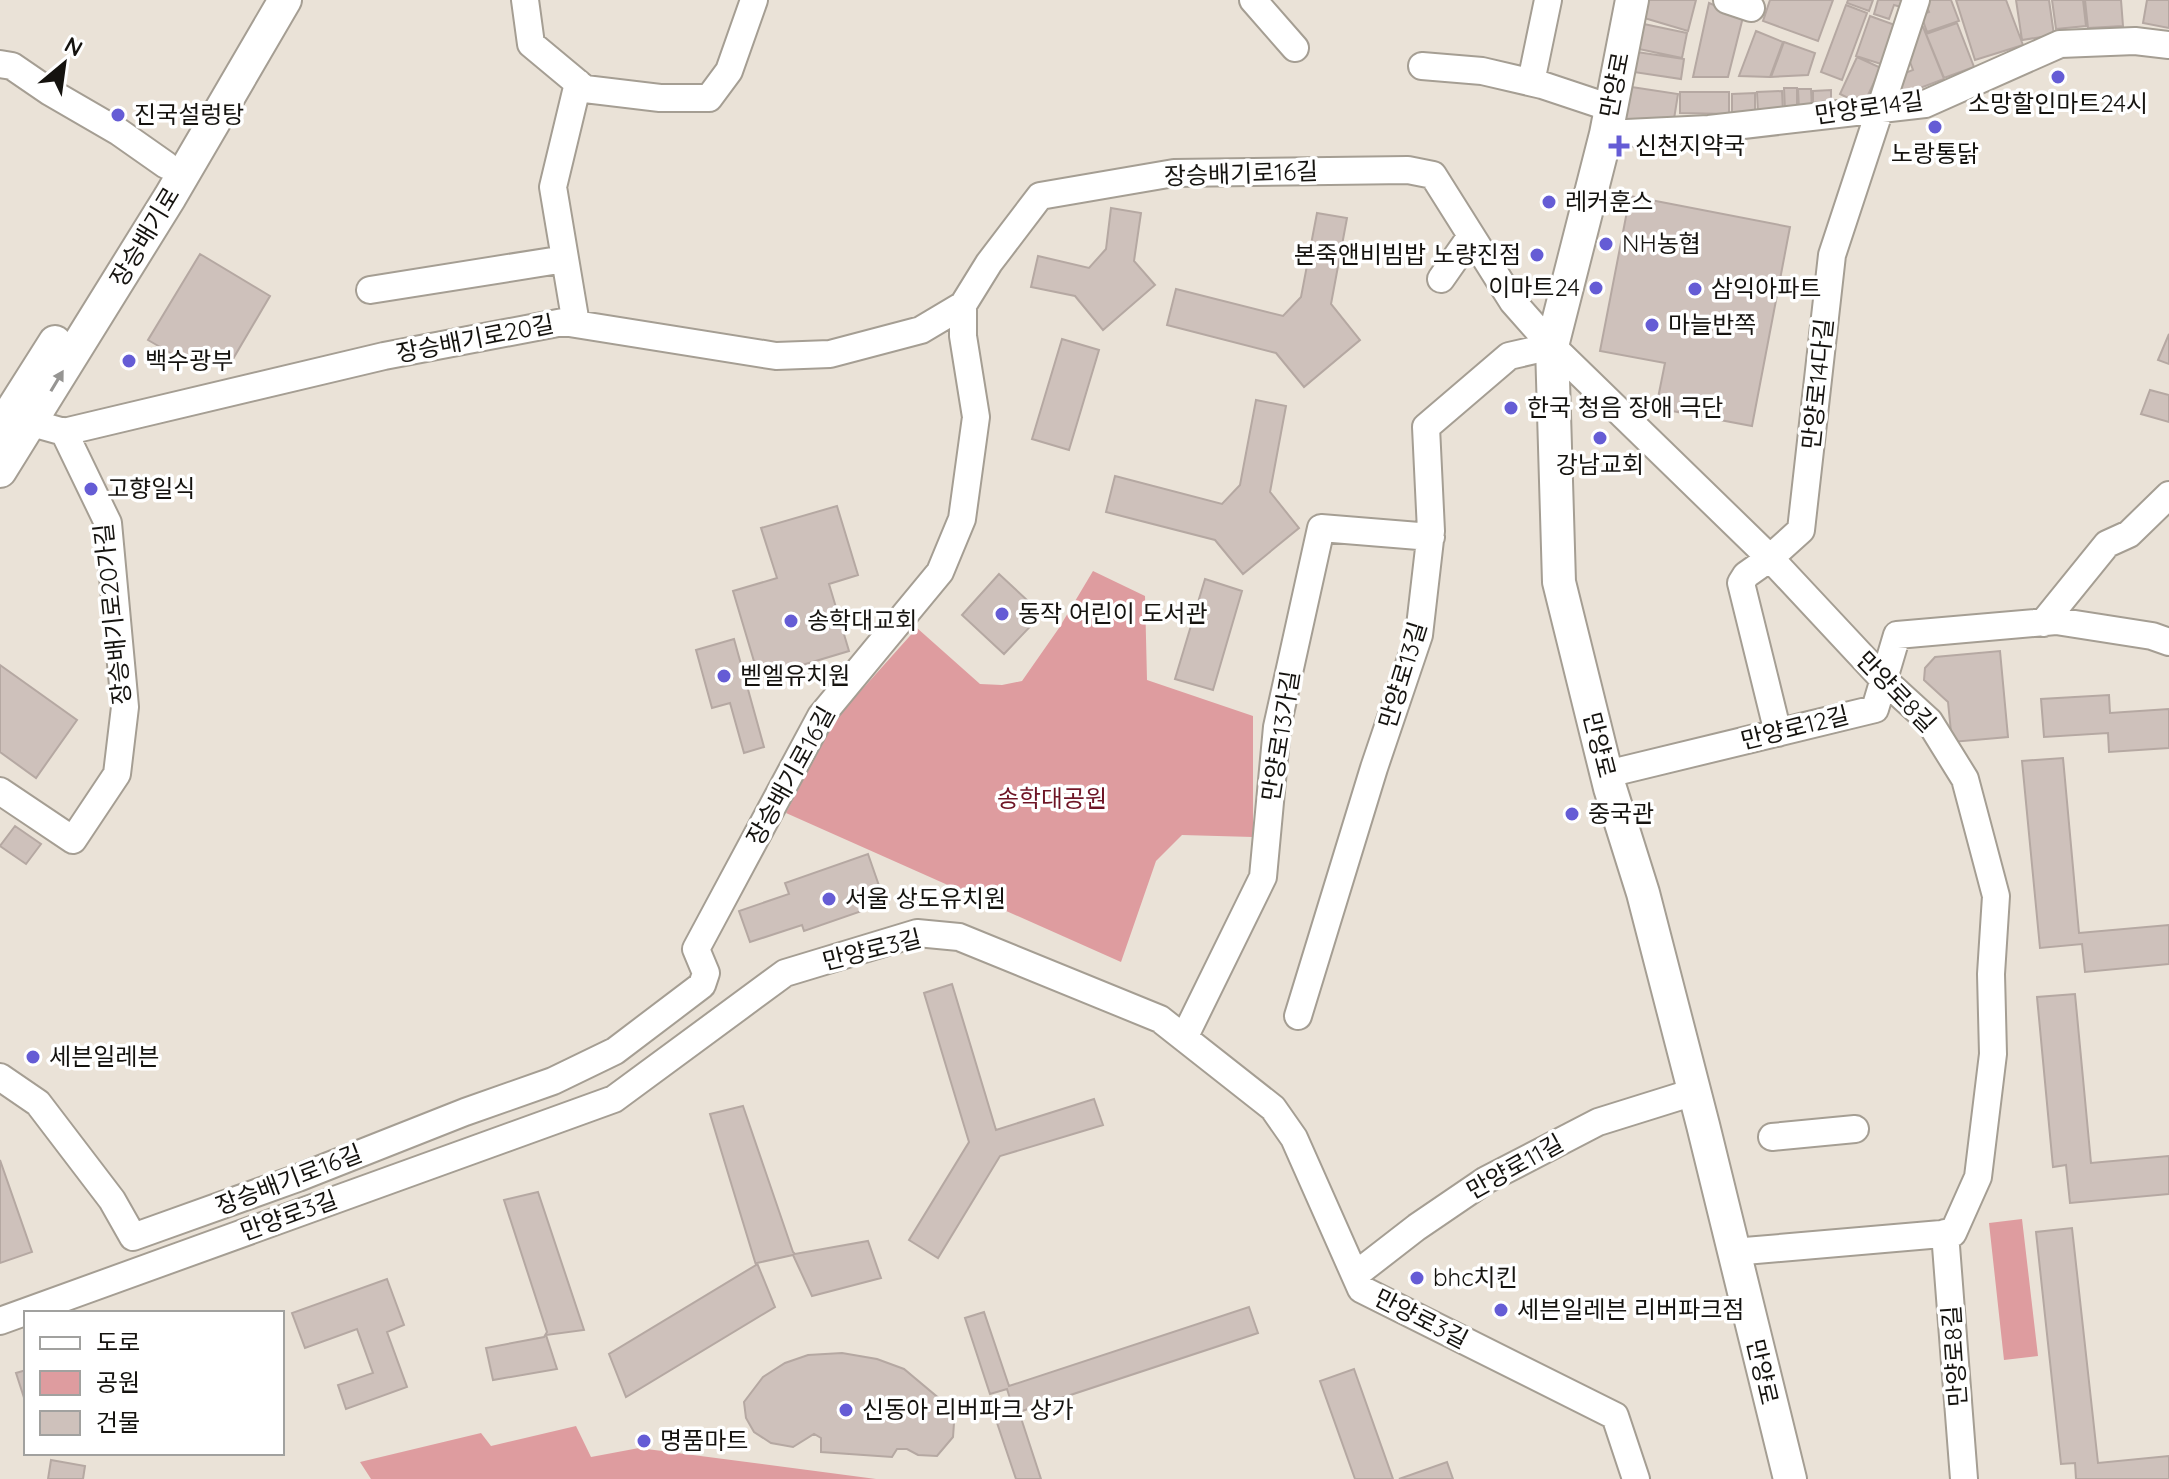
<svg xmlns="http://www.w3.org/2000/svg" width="2169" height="1479" font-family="Quicksand,'Noto Sans KR',sans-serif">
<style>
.green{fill:#de9c9f}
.building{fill:#cec1bb;stroke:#b5a8a2;stroke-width:2}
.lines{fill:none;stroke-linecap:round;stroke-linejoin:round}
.minor-casing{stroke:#a59e93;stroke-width:30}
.tertiary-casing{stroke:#a59e93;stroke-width:36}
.minor{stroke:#fff;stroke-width:26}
.tertiary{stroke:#fff;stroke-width:32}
.oneway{fill:#969593}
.poi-dot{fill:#655cd5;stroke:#fff;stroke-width:3}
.labels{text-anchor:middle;stroke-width:7;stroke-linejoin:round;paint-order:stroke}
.street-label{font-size:24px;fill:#15130f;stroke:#fff}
.poi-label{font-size:24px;fill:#15130f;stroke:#fff;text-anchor:start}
.park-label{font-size:24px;fill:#6e1425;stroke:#fff}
</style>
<rect width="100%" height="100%" fill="#eae2d7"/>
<path class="green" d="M1093 571 1145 596 1147 680 1253 716V837L1182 835 1156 861 1121 962 786 813 832 723 917 628 980 684 1002 685 1022 681 1059 628Z
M2022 1219 2038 1356 2004 1360 1989 1223Z
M576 1426 591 1457 639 1448 876 1479H371L360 1462 481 1433 491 1446Z"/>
<path class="building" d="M1645 0H1696L1688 31 1641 17Z
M1770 0H1833L1818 41 1763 21Z
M1848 0H1873L1869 11 1847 3Z
M1878 0H1904L1901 7 1894 5 1889 19 1874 14Z
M1924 0H1951L1959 21 1927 32 1921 15 1929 12Z
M1956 0H2006L2023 45 1975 60Z
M2016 0H2049L2054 35 2022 40Z
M2052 0H2083L2086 26 2056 29Z
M2085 0H2121L2123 26 2088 28Z
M2147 0H2169V28L2143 23Z
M1709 3 1743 17 1728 77H1693Z
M1846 5 1867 13 1842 80 1821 72Z
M1870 16 1895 25 1881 64 1856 56Z
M1639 23 1687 33 1682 58 1634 48Z
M1957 23 1974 67 1944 78 1926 34Z
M1923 27 1944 79 1891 99 1895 77 1913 70 1904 46 1906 34Z
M1756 31 1783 42 1770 77 1739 76Z
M1784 42 1815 53 1808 75 1771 77Z
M1630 51 1684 59 1681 79 1627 71Z
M1857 57 1881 68 1866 99 1846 97 1840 94Z
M1625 86 1678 94 1674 119 1620 120Z
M1784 88H1797V110H1785Z
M1798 89H1811L1812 109 1799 110Z
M1831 90V108H1813V91Z
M1782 91 1783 113H1758L1757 92Z
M1680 92H1729V114L1680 113Z
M1755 93V113L1732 114V94Z
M1630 196 1790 227 1752 426 1656 408 1665 363 1600 351Z
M1111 208 1141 213 1134 261 1155 285 1103 330 1075 296 1031 287 1038 256 1089 268 1106 249Z
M1317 213 1347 218 1331 304 1360 340 1304 387 1276 353 1167 325 1176 289 1283 316 1301 297Z
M200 254 270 296 230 364 211 352 200 370 148 340Z
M2169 334V364L2158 360Z
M1062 339 1099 350 1069 450 1032 439Z
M2150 390 2169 395V422L2141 414Z
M1256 400 1286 406 1270 492 1299 528 1243 574 1215 540 1106 512 1115 476 1222 504 1240 485Z
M837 506 858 575 829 584 849 651 759 678 733 591 777 578 761 528Z
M999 574 1042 614 1004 654 962 615Z
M1205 579 1242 591 1213 690 1175 679Z
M734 639 764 747 744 753 730 703 712 708 696 650Z
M2000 651 2008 737 1952 742 1948 702 1924 680 1925 668 1935 657Z
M0 665 77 720 36 778 0 752Z
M2109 695 2110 713 2169 709V748L2109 752 2108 733 2044 737 2041 699Z
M2063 758 2079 933 2169 925V964L2085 972 2082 944 2040 948 2022 761Z
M15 826 41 844 26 864 0 846Z
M868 854 885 903 804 931 802 925 750 942 739 911 789 894 785 883Z
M952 984 996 1130 1094 1099 1103 1125 1000 1156 938 1258 909 1240 969 1142 924 993Z
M2075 994 2091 1163 2169 1156V1194L2070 1203 2066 1165 2053 1167 2037 997Z
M743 1106 793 1252 795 1254 868 1241 881 1278 812 1296 793 1255 757 1263 775 1307 626 1397 609 1354 756 1265 710 1114Z
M0 1160 32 1252 0 1263Z
M538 1192 584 1330 546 1335 557 1369 493 1380 486 1348 544 1337 547 1332 504 1200Z
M2072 1228 2098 1463 2169 1456V1479H2076L2075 1463 2061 1464 2036 1232Z
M387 1279 404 1325 387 1332 407 1387 346 1409 338 1385 373 1373 357 1329 305 1348 292 1313Z
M1249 1307 1258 1333 1019 1412 1041 1479H1016L994 1414 1013 1408 1007 1389 990 1394 965 1318 984 1312 1009 1386Z
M842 1353 877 1359 904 1369 941 1400 954 1423 953 1437 937 1456 918 1455 907 1449H897L892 1457 821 1452V1438L814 1434 793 1447 771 1443 754 1432 746 1418 744 1402 763 1377 785 1363 808 1355Z
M1354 1369 1393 1479H1355L1320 1381Z
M26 1370V1404L16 1373Z
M51 1460 85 1466 83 1479H48Z
M1447 1462 1453 1479H1399Z"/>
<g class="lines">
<defs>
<path id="minor" d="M525 0 531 44 585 89 660 98H709L729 71 754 0
M1253 0 1295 48
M1727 0 1751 8
M0 64 12 66 50 92 119 132 166 165
M1422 66 1482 71 1542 85 1611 108
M1531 82 1548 0
M1606 134 1709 129 1925 104 2060 44 2135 41 2169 45
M1441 279 1471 236
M370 290 565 259
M576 324 553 187 578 83
M32 423 64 432 384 356 563 322 776 356 830 354 921 330 963 305
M2043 623 2107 544 2129 534 2169 495
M1778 733 1741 583 1746 575 1770 558 1801 530 1832 255 1916 0
M1607 774 1875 709 1897 635 2056 621 2152 636 2169 642
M0 791 73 840 117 774 125 707 108 523 64 432
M1298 1016 1374 768 1419 635 1431 531 1426 427 1509 356 1552 346
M1184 1038 1263 877 1277 727 1321 528 1431 537
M0 1077 38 1103 112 1200 133 1237 298 1178 465 1112 553 1081 615 1051 702 985 706 973 696 949 821 716 940 572 962 519 976 417 963 336V305L989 263 1040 196 1174 173 1408 170 1433 175 1513 302 1552 346 1770 558 1884 680 1929 721 1965 779 1996 896 1991 974 1993 1054 1978 1177 1953 1233 1733 1252
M1772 1137 1855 1129
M1945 1233 1964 1479
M1355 1275 1417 1227 1486 1180 1598 1122 1694 1092
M0 1321 614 1099 785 973 917 933 959 937 1160 1019 1273 1108 1294 1138 1361 1289 1615 1416 1636 1479"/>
<path id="tertiary" d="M1632 0 1606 134 1552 346 1559 582 1610 788 1643 893 1703 1125 1790 1479
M0 429 55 342
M0 471 170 197 285 0"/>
</defs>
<use href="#minor" class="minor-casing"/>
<use href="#tertiary" class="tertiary-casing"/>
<use href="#minor" class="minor"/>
<use href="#tertiary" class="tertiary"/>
</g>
<defs><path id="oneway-solid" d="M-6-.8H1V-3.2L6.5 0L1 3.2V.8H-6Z" transform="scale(2)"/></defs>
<use class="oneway" href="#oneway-solid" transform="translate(57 381) rotate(-59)"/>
<g class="poi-dot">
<circle cx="2058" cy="77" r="8"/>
<circle cx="118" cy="115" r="8"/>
<circle cx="1935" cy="127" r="8"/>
<path d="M1615 134h8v8h8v8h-8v8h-8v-8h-8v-8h8z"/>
<circle cx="1549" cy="202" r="8"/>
<circle cx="1606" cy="244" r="8"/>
<circle cx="1537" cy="255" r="8"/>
<circle cx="1596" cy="288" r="8"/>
<circle cx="1695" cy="289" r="8"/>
<circle cx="1652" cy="325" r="8"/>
<circle cx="129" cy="361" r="8"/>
<circle cx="1511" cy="408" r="8"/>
<circle cx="1600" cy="438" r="8"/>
<circle cx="91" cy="489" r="8"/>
<circle cx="1002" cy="614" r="8"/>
<circle cx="791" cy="621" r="8"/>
<circle cx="724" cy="676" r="8"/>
<circle cx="1572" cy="814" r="8"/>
<circle cx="829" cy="899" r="8"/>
<circle cx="33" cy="1057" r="8"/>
<circle cx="1417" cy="1278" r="8"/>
<circle cx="1501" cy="1310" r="8"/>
<circle cx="846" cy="1410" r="8"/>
<circle cx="644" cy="1441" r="8"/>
</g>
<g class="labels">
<g class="street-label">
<text transform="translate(1615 85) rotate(-79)" y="8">만양로</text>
<text transform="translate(1869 108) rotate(-8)" y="8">만양로14길</text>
<text transform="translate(1241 174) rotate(-2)" y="8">장승배기로16길</text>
<text transform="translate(145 237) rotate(-59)" y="8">장승배기로</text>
<text transform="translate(475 339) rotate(-11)" y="8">장승배기로20길</text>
<text transform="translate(1818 384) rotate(-84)" y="8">만양로14다길</text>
<text transform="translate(113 614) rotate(-96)" y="8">장승배기로20가길</text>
<text transform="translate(1403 675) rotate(-73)" y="8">만양로13길</text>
<text transform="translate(1896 692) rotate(46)" y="8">만양로8길</text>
<text transform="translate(1795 728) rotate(-14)" y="8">만양로12길</text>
<text transform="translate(1281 736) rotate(-81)" y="8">만양로13가길</text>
<text transform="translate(1599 745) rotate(76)" y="8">만양로</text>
<text transform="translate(791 776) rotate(-61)" y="8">장승배기로16길</text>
<text transform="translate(872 950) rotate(-14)" y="8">만양로3길</text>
<text transform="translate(1515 1167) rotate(-29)" y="8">만양로11길</text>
<text transform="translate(289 1180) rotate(-21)" y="8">장승배기로16길</text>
<text transform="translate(289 1216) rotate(-20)" y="8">만양로3길</text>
<text transform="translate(1421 1319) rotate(27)" y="8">만양로3길</text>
<text transform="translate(1955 1356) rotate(-94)" y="8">만양로8길</text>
<text transform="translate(1762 1372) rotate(77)" y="8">만양로</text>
</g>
<g class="poi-label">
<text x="2058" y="112" text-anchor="middle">소망할인마트24시</text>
<text x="134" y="123">진국설렁탕</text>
<text x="1635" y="154">신천지약국</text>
<text x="1935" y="162" text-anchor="middle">노랑통닭</text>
<text x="1565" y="210">레커훈스</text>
<text x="1622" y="252">NH농협</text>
<text x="1521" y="263" text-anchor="end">본죽앤비빔밥 노량진점</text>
<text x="1580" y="296" text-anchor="end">이마트24</text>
<text x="1711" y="297">삼익아파트</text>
<text x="1668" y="333">마늘반쪽</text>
<text x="145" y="369">백수광부</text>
<text x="1527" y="416">한국 청음 장애 극단</text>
<text x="1600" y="473" text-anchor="middle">강남교회</text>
<text x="107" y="497">고향일식</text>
<text x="1018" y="622">동작 어린이 도서관</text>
<text x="807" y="629">송학대교회</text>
<text x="740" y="684">벧엘유치원</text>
<text x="1588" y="822">중국관</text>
<text x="845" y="907">서울 상도유치원</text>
<text x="49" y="1065">세븐일레븐</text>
<text x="1433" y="1286">bhc치킨</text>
<text x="1517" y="1318">세븐일레븐 리버파크점</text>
<text x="862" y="1418">신동아 리버파크 상가</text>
<text x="660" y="1449">명품마트</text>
</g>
<g class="park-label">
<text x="1052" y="807">송학대공원</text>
</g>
</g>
<rect x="24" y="1311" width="260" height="144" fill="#ffffff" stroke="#a1a19f" stroke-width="2"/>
<rect x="40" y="1337" width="40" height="12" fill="#ffffff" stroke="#a1a19f" stroke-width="2"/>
<text x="96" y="1351" font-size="24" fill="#15130f">도로</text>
<rect x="40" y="1371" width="40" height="24" fill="#de9c9f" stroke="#a1a19f" stroke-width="2"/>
<text x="96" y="1391" font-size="24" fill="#15130f">공원</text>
<rect x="40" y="1411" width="40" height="24" fill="#cec1bb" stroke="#a1a19f" stroke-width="2"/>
<text x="96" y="1431" font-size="24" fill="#15130f">건물</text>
<g transform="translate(64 64) rotate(29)" stroke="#ffffff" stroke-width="6" paint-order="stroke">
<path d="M0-6L14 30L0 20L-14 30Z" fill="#15130f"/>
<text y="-12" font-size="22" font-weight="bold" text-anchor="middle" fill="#15130f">N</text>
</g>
</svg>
